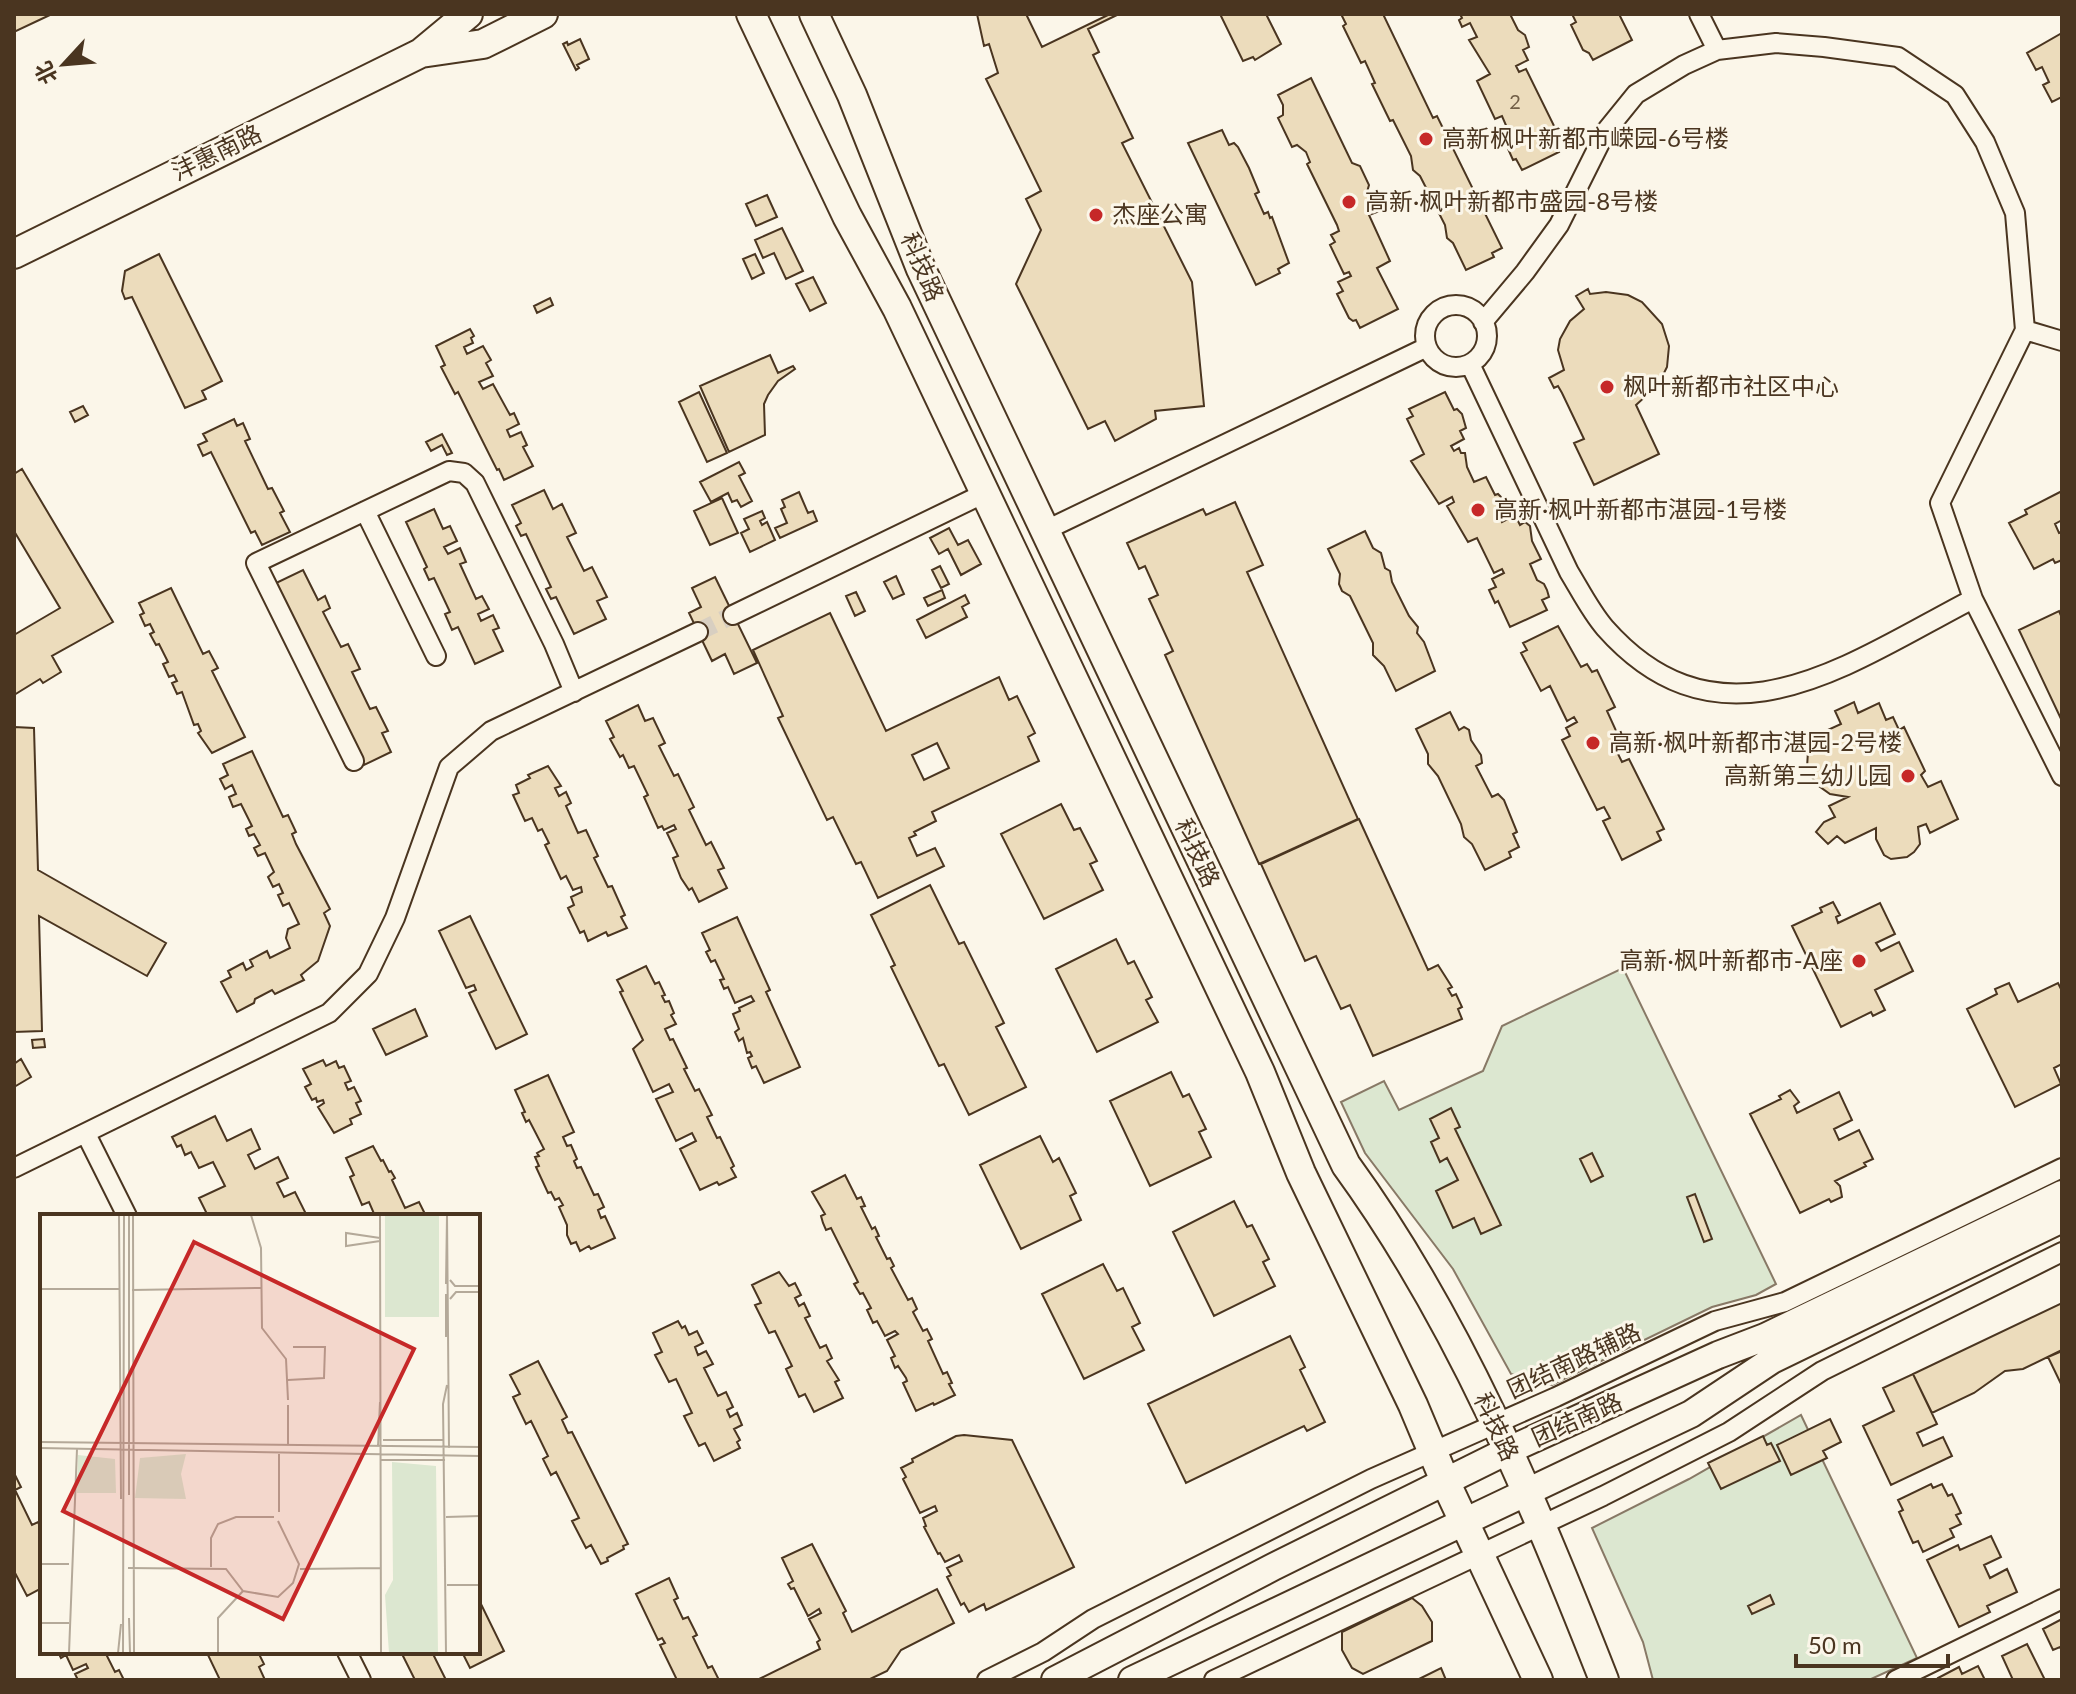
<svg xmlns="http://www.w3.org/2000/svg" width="2076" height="1694" font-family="Lato,'Noto Sans SC',sans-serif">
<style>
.green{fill:#dce7d0;stroke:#887966;stroke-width:2}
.building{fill:#ecdcbc;stroke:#4a3520;stroke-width:2;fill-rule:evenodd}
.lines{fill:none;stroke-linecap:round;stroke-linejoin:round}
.minor-tunnel{stroke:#d8cfc1;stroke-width:18;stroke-dasharray:18 9;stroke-linecap:butt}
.minor-casing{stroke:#4a3520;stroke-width:22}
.secondary-casing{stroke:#4a3520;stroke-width:30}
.primary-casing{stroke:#4a3520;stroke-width:32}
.minor{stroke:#fbf6e9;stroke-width:18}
.secondary{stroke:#fbf6e9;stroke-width:26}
.primary{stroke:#fbf6e9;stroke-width:28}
.poi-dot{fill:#c62828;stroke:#fbf6e9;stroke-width:3}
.labels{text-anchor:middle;stroke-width:6;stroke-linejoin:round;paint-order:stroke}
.number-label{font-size:20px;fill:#725f47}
.poi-label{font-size:24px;fill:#4a3520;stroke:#fbf6e9;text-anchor:start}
.street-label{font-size:24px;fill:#4a3520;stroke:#fbf6e9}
.inset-road{fill:none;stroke:#b4a999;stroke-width:2}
.view{fill:#c62828;fill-opacity:0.15;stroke:#c62828;stroke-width:4}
.inset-edge{fill:none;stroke:#4a3520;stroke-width:4}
</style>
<rect width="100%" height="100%" fill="#fbf6e9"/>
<path class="green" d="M1623 968 1776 1284 1756 1295 1712 1307 1552 1385 1511 1374 1453 1269 1365 1153 1341 1102 1384 1081 1399 1110 1483 1071 1502 1026Z
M1801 1415 1917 1658 1869 1680H1653L1643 1642 1592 1528 1689 1479Z"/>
<path class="building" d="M14 14H52L14 32Z
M977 14H1119L1088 29 1099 52 1093 55 1133 138 1122 143 1192 282 1204 406 1155 411 1156 419 1115 441 1105 421 1088 429 1016 284 1041 230 1026 199 1041 191 986 79 998 73 989 44 984 46Z
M1026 14H1110L1042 47Z
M1220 14H1266L1281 44 1255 60 1253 57 1243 61Z
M1341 14H1383L1433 118 1437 116 1502 248 1492 253 1494 257 1466 270 1453 243 1447 238 1445 225 1420 176 1413 170 1411 156 1393 120 1390 121 1372 84 1375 83 1365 61 1361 63 1343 26 1346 24Z
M1460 14H1510L1518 30 1525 35 1529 47 1523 50 1528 60 1516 66 1519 72 1526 69 1561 140 1555 143 1559 152 1522 170 1516 159 1513 160 1501 133 1508 130 1502 116 1495 119 1477 81 1490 74 1469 40 1477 37 1470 23 1462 27 1459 20 1462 18Z
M1572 14H1619L1632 40 1593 60 1589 53 1583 50 1571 25 1576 22Z
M2062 33V97L2052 102 2043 85 2049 82 2042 67 2036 70 2027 53Z
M580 39 589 59 577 65 579 68 576 70 563 44 567 42 568 45Z
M1311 78 1352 163 1360 166 1369 185 1367 192 1377 212 1369 215 1390 261 1377 268 1398 309 1360 328 1356 320 1353 321 1349 318 1337 294 1343 291 1338 282 1351 276 1349 272 1344 274 1330 245 1335 242 1331 235 1339 231 1337 225 1307 164 1310 162 1306 152 1297 145 1292 147 1278 118 1283 115V105L1278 95Z
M1222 130 1229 145 1234 143 1238 147 1249 168 1259 192 1255 194 1264 214 1268 212 1270 218 1272 217 1289 263 1278 269 1280 273 1256 285 1188 143Z
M767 195 777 217 756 226 746 204Z
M782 228 803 271 786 279 774 253 763 258 755 240Z
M159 254 222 381 202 391 206 399 185 408 132 297 125 299 122 291 125 271Z
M755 254 764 273 752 279 743 259Z
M813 277 826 303 810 311 796 284Z
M1588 289 1590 294 1606 292 1628 295 1642 302 1662 324 1669 346 1667 367 1658 385 1636 405 1659 454 1594 485 1574 443 1584 439 1562 393 1558 386 1554 388 1549 378 1564 370 1558 350 1560 339 1570 321 1584 309 1576 296Z
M550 298 553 305 537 313 534 306Z
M470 329 474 336 471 338 473 343 464 347 467 354 483 346 491 360 486 363 493 376 479 382 483 389 493 384 510 415 514 413 519 424 507 430 510 437 521 432 527 445 523 447 533 466 504 480 499 469 497 470 458 392 455 394 441 367 445 365 436 346Z
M770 355 778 373 793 366 795 369 778 381 768 395 764 404 765 435 729 452 700 386Z
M699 392 727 453 707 462 679 402Z
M1445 392 1454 410 1457 409 1462 414 1466 428 1460 431 1464 439 1451 446 1454 451 1459 448 1461 453H1465L1467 467 1474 482 1486 477 1495 495 1498 494 1504 500 1507 513 1500 517 1502 522 1515 515 1520 525 1525 522 1530 526 1532 541 1541 559 1530 564 1537 580 1544 584 1547 590 1549 597 1542 600 1547 610 1510 627 1498 601 1495 603 1489 590 1496 587 1492 579 1504 573 1502 569 1494 573 1477 538 1468 542 1447 506 1454 502 1452 497 1439 504 1411 461 1424 454 1407 419 1413 416 1409 409Z
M83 406 88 415 75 422 70 412Z
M234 419 237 426 243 423 250 439 245 441 268 489 272 488 284 511 280 513 290 532 262 545 255 531 251 533 211 452 203 456 198 445 207 441 203 434Z
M442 434 452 453 447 455 442 445 431 451 426 442Z
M739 462 745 473 739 476 752 501 741 507 737 500 732 502 728 493 711 502 700 482Z
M22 469 113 622 52 656 61 672 43 683 40 679 14 695V635L60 608 14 531V474Z
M544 490 553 509 562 504 576 533 567 537 584 571 592 567 607 597 597 601 606 619 574 634 556 597 551 599 546 589 551 587 526 534 521 536 516 526 521 523 512 505Z
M2062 491V520L2055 524 2059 533 2062 532V560L2055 563 2053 559 2034 569 2009 523 2027 514 2025 510Z
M799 492 808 513 813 511 817 521 780 538 775 528 787 523 781 509 785 507 782 500Z
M722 498 738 533 710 545 694 511Z
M1235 502 1263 565 1247 572 1358 819 1259 864 1165 655 1173 651 1149 599 1158 595 1145 566 1139 569 1127 543 1203 509 1206 515Z
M434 509 443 529 450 526 457 541 444 547 448 554 460 548 466 562 460 564 476 599 482 596 489 609 478 614 481 621 493 615 499 628 493 630 503 651 475 664 458 627 452 630 445 614 450 612 434 578 429 580 424 569 427 567 406 522Z
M762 511 765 518 760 521 762 525 767 522 775 540 750 552 741 533 749 529 744 519Z
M949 528 958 545 968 540 981 564 961 575 948 549 939 554 930 538Z
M1365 531 1373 548 1381 553 1385 568 1390 571 1392 582 1409 616 1418 627 1417 633 1424 642 1435 671 1396 691 1384 666 1373 655V643L1350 596 1342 591 1339 584 1340 574 1328 549Z
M940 566 949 584 941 588 932 570Z
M303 570 318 600 325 596 330 608 323 612 341 647 348 644 360 669 352 672 370 709 376 707 388 731 382 733 391 752 364 765 274 584Z
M896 576 904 594 893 599 884 582Z
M715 577 757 663 734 674 725 654 712 661 689 613 701 607 692 588Z
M171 588 203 654 209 651 218 668 212 671 245 737 212 753 198 733 201 731 198 724 194 725 182 692 177 694 172 683 177 681 174 675 169 677 163 664 168 662 159 644 156 645 150 634 154 632 150 624 145 626 140 615 144 613 139 603Z
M942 590 945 598 928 606 924 598Z
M856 592 865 611 855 616 846 596Z
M965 595 969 603 962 607 967 617 926 638 917 620Z
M2059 611 2062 618V721L2019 630Z
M830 613 886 731 999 677 1009 700 1017 696 1035 733 1028 737 1039 761 932 812 936 821 914 832 916 835 909 838 917 856 935 848 944 866 878 898 861 862 856 864 833 817 827 820 778 718 783 716 753 650ZM937 743 949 768 924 780 912 755Z
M1558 626 1581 667 1587 664 1592 672 1597 670 1615 707 1607 711 1623 746 1616 750 1622 762 1629 759 1664 829 1657 832 1661 840 1622 860 1603 821 1610 818 1604 807 1597 810 1562 740 1570 736 1566 728 1577 722 1574 717 1567 721 1550 686 1541 691 1521 653 1527 650 1523 643Z
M1854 702 1858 713 1879 703 1886 720 1893 717 1899 730 1904 727 1925 771 1921 775 1928 787 1941 781 1958 819 1930 833 1926 824 1918 827 1920 844 1914 852 1907 857 1891 859 1884 855 1876 839V828L1845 843 1837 836 1828 844 1816 832 1824 822 1835 817 1829 806 1848 797 1830 794 1816 784 1807 768 1808 751 1819 734 1841 724 1835 711Z
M638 705 645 721 653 718 665 743 659 746 674 776 678 774 694 807 689 810 706 845 711 842 724 868 718 870 727 888 699 902 692 888 689 890 681 878 673 858 678 856 667 833 676 829 674 825 664 830 662 826 658 828 644 797 648 795 634 766 629 768 623 755 620 757 610 739 614 737 606 721Z
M1450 712 1459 730 1464 727 1469 730 1471 740 1481 755 1482 763 1476 766 1492 797 1498 794 1504 800 1517 832 1513 834 1519 847 1509 852 1511 857 1485 870 1472 844 1464 837 1461 824 1438 776 1428 764V754L1416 729Z
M14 727 34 728 38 870 166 943 147 976 39 916 42 1031 14 1032Z
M252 751 283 817 288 815 296 832 292 834 296 844 330 909 324 913 330 926 318 961 301 975 304 980 275 994 272 990 255 999 254 1003 237 1012 221 982 231 977 228 971 243 963 246 970 253 966 250 960 267 951 270 958 290 948 286 938 288 929 299 924 289 903 283 906 278 895 283 893 279 884 273 887 268 877 274 872 265 853 258 856 254 848 260 845 254 834 249 836 246 829 252 826 241 804 233 807 229 797 236 794 232 785 225 789 220 779 228 775 223 764Z
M548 766 561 786 555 788 559 796 566 792 571 803 566 806 578 833 586 830 598 856 594 858 608 887 612 886 625 915 621 917 627 928 608 936 606 932 588 941 584 931 580 933 568 908 574 905 571 897 582 892 581 887 573 890 566 876 561 879 545 845 549 843 542 829 538 831 532 818 525 821 513 795 519 793 516 785 530 778 528 775Z
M1061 804 1074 830 1080 828 1097 861 1090 864 1103 890 1044 919 1001 834Z
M1359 819 1428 970 1438 965 1452 987 1448 989 1452 996 1456 994 1462 1007 1458 1009 1462 1019 1373 1056 1350 1005 1341 1009 1316 956 1305 961 1261 864Z
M930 885 959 944 964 942 1004 1023 996 1027 1026 1087 969 1115 944 1064 939 1066 891 967 895 965 871 915Z
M1833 902 1840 915 1836 917 1838 923 1880 903 1895 934 1876 943 1881 951 1899 942 1913 971 1875 990 1885 1010 1873 1016 1871 1012 1841 1027 1792 926 1822 912 1820 908Z
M470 916 527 1034 496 1049 469 993 476 990 474 985 466 988 439 931Z
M737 917 770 990 766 992 800 1067 764 1083 756 1066 752 1068 748 1058 752 1056 750 1052 747 1053 743 1038 739 1041 735 1032 739 1029 733 1014 740 1011 739 1008 754 1001 751 996 735 1003 728 987 724 989 720 980 724 979 715 960 711 962 706 952 710 950 702 933Z
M1116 939 1128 964 1134 961 1152 997 1146 1000 1158 1022 1097 1052 1056 969Z
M646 966 655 984 659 982 665 995 662 996 665 1002 669 1001 674 1013 671 1015 676 1024 665 1029 670 1040 673 1039 687 1068 684 1069 695 1091 699 1089 712 1115 707 1117 717 1138 720 1137 734 1166 731 1168 736 1177 719 1185 717 1182 700 1190 680 1149 696 1141 692 1133 676 1141 656 1099 673 1092 669 1084 653 1092 633 1049 643 1040 620 992 623 991 617 980Z
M2009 983 2018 1002 2058 983 2062 991V1064L2054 1068 2061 1084 2015 1107 1967 1009 1997 994 1995 989Z
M415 1009 427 1036 386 1055 373 1029Z
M44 1039 45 1047 33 1048 32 1040Z
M21 1059 31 1077 14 1087V1064Z
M323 1060 326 1066 336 1061 339 1068 344 1066 351 1081 345 1083 348 1090 354 1087 361 1101 356 1103 361 1114 350 1119 352 1124 334 1133 318 1107 324 1103 323 1100 317 1102 316 1098 312 1100 305 1087 311 1084 303 1069Z
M1171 1072 1183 1097 1189 1094 1206 1129 1199 1132 1211 1157 1150 1186 1110 1101Z
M548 1075 574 1132 563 1137 567 1146 571 1145 577 1159 574 1161 577 1168 581 1167 594 1195 598 1194 604 1207 598 1210 601 1218 605 1216 615 1238 591 1249 589 1246 580 1251 576 1242 571 1244 567 1235V1225L559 1207 563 1205 559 1198 555 1200 551 1192 548 1193 536 1167 539 1166 535 1157 539 1156 537 1153 544 1149 529 1120 526 1122 522 1113 525 1112 515 1090Z
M1790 1090 1799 1102 1794 1106 1797 1113 1839 1092 1852 1120 1834 1129 1839 1140 1859 1130 1873 1159 1864 1163 1866 1166 1835 1181 1840 1186 1842 1197 1831 1202 1829 1199 1800 1213 1750 1114 1781 1099 1779 1096Z
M1451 1108 1460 1127 1455 1129 1501 1225 1481 1234 1474 1218 1453 1228 1436 1191 1458 1180 1447 1158 1440 1162 1431 1142 1439 1138 1430 1119Z
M215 1116 227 1141 251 1129 260 1149 248 1155 255 1169 278 1157 288 1178 277 1183 284 1197 295 1192 306 1214 208 1216 199 1198 225 1186 213 1162 199 1168 191 1152 185 1155 181 1145 177 1147 172 1137Z
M1040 1136 1053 1162 1059 1158 1076 1193 1070 1196 1081 1220 1021 1249 980 1165Z
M373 1146 381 1161 383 1160 389 1172 391 1171 395 1178 392 1180 405 1208 419 1202 426 1216H375L369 1202 362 1205 350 1177 354 1175 346 1158Z
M1592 1153 1603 1176 1591 1182 1580 1159Z
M845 1175 857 1199 861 1197 865 1206 861 1207 872 1229 875 1227 879 1236 876 1237 887 1259 890 1258 894 1266 891 1268 908 1300 912 1298 917 1309 913 1312 923 1331 927 1329 932 1339 928 1341 943 1374 947 1372 952 1383 949 1384 955 1395 934 1405 933 1403 916 1411 903 1383 907 1381 906 1378 898 1366 895 1368 891 1358 895 1356 887 1340 898 1334 895 1331 885 1336 877 1321 873 1323 867 1310 871 1308 863 1293 860 1294 854 1284 858 1282 831 1228 826 1230 823 1223 821 1216 825 1214 812 1192Z
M1695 1194 1712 1239 1704 1242 1687 1197Z
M1234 1201 1247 1227 1252 1225 1269 1259 1263 1262 1275 1286 1214 1316 1173 1232Z
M1103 1264 1117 1291 1123 1288 1140 1323 1132 1327 1144 1350 1084 1379 1042 1294Z
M779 1272 789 1286 795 1283 801 1295 795 1298 799 1306 804 1303 810 1316 805 1318 820 1348 826 1345 832 1358 827 1361 839 1380 835 1382 843 1398 814 1412 805 1394 799 1397 786 1369 792 1366 775 1331 769 1333 755 1305 761 1303 752 1285Z
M2062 1303V1350L2023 1369 2005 1371 1974 1393 1932 1413 1913 1374Z
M678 1321 682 1328 685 1326 689 1335 697 1331 703 1343 695 1347 698 1355 706 1351 713 1364 704 1368 718 1396 726 1392 733 1407 727 1410 730 1417 737 1413 742 1425 734 1429 740 1440 737 1442 740 1448 714 1461 705 1443 699 1446 684 1416 692 1413 676 1379 669 1382 655 1355 662 1352 653 1333Z
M1290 1336 1305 1367 1300 1370 1325 1422 1307 1431 1304 1426 1186 1483 1148 1404Z
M2062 1351V1386L2048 1357Z
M538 1361 567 1417 562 1420 568 1433 572 1432 628 1544 623 1546 624 1549 607 1558 608 1561 601 1564 591 1545 586 1548 572 1521 579 1518 556 1472 551 1475 543 1459 548 1456 531 1421 526 1424 513 1397 520 1394 510 1375Z
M1913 1374 1937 1424 1917 1433 1923 1446 1943 1437 1952 1456 1891 1485 1863 1426 1894 1411 1883 1388Z
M1830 1419 1841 1442 1823 1451 1827 1458 1791 1475 1777 1445Z
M964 1435 1012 1440 1074 1567 986 1610 984 1604 969 1612 964 1603 961 1605 947 1577 951 1575 947 1568 962 1561 959 1555 945 1562 940 1553 938 1554 924 1527 926 1526 923 1518 937 1511 935 1506 920 1513 903 1479 906 1477 901 1468 913 1462 912 1459 956 1436Z
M1763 1436 1767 1445 1771 1443 1780 1461 1721 1489 1708 1463Z
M14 1473 21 1487 15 1490 32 1525 38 1522 42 1531V1588L27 1596 14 1571Z
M1931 1484 1933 1488 1942 1484 1948 1496 1952 1494 1961 1513 1956 1515 1961 1524 1950 1529 1954 1537 1923 1552 1918 1541 1913 1543 1899 1512 1903 1510 1898 1500Z
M1991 1536 2001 1557 1984 1565 1990 1578 2007 1569 2017 1592 1987 1606 1990 1612 1959 1627 1927 1560 1958 1545 1960 1550Z
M812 1544 846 1611 843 1613 852 1632 937 1589 954 1623 901 1650 887 1671 868 1680H757L820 1649 817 1642 820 1640 809 1619 821 1613 819 1609 808 1616 794 1588 791 1589 788 1584 793 1581 782 1558Z
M669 1578 678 1598 674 1600 683 1619 688 1617 697 1635 693 1637 708 1668 712 1666 719 1680H677L660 1645 665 1643 662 1638 658 1640 636 1594Z
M1770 1595 1774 1604 1752 1614 1748 1606Z
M478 1598 504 1651 470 1668 462 1652H478Z
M1412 1598 1422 1606 1432 1622V1641L1363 1674 1352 1668 1342 1650V1632Z
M2062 1619V1651L2060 1647 2053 1650 2043 1629Z
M2027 1644 2045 1680H2013L2002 1656Z
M58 1652H105L115 1672 119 1670 124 1680H78L75 1674 88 1668 86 1664 73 1670 66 1655 61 1658Z
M211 1652H258L264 1664 259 1667 265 1680H220L208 1655Z
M401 1652H432L446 1680H415Z
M1978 1666 1985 1680H1939L1938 1678 1959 1667 1962 1674Z
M1441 1668 1446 1680H1417Z"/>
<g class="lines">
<path class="minor-tunnel" d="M698 632 733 615"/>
<defs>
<path id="minor" d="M1699 14 1717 50
M1425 336a31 31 0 1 1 62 0a31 31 0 1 1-62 0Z
M1483 322 1525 272 1559 225 1606 131 1636 94 1684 65 1717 50 1776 43 1824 47 1898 57 1955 95 1985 142 2015 213 2025 330 1940 503 1973 599 2062 776
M2025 330 2062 341
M1470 364 1569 572C1580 590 1591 612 1605 628 1722 760 1851 662 1973 599
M365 511 436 656
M1044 531 1427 347
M733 615 983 494
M354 761 256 563 449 471 464 473 475 483 554 644 574 692
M86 1134 127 1216
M14 1168 329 1013 368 974 395 918 449 767 491 731 698 632
M347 1652 361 1680
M987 1680 1043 1652 1093 1619 1371 1479 1556 1397 1715 1321 1785 1302 2062 1168
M1214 1680 1603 1496 1729 1432 1822 1371 2062 1252
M1896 1680 2062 1599"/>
<path id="secondary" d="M1055 1680 1273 1567 1507 1451 1718 1355 1765 1337 2062 1194
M1132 1680 1691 1414 1772 1360 2062 1219"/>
<path id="primary" d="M751 14 847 216 897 308 1260 1072 1301 1173 1413 1405 1445 1481 1538 1680
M814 14 852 95 921 269 1346 1165C1459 1320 1534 1502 1604 1680
M421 53 483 44 543 14
M14 254 421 53 468 14"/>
</defs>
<use href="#minor" class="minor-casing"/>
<use href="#secondary" class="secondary-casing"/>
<use href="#primary" class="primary-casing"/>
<use href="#minor" class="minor"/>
<use href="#secondary" class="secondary"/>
<use href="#primary" class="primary"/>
</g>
<g class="poi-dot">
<circle cx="1426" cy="139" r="8"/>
<circle cx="1349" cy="202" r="8"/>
<circle cx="1096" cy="215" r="8"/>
<circle cx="1607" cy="387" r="8"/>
<circle cx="1478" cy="510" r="8"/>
<circle cx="1593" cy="743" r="8"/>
<circle cx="1908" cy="776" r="8"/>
<circle cx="1859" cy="961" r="8"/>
</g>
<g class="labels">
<g class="number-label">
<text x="1515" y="109">2</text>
</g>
<g class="poi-label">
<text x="1442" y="147">高新枫叶新都市嵘园-6号楼</text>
<text x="1365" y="210">高新·枫叶新都市盛园-8号楼</text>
<text x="1112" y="223">杰座公寓</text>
<text x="1623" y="395">枫叶新都市社区中心</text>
<text x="1494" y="518">高新·枫叶新都市湛园-1号楼</text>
<text x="1609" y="751">高新·枫叶新都市湛园-2号楼</text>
<text x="1892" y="784" text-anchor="end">高新第三幼儿园</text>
<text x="1843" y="969" text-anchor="end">高新·枫叶新都市-A座</text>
</g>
<g class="street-label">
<text transform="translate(217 153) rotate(-26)" y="8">沣惠南路</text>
<text transform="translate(922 267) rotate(67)" y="8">科技路</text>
<text transform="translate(1197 853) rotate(65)" y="8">科技路</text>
<text transform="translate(1574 1361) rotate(-25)" y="8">团结南路辅路</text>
<text transform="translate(1577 1420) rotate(-24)" y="8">团结南路</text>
<text transform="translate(1496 1427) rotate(65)" y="8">科技路</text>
</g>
</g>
<g transform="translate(40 1214)">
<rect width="440" height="440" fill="#fbf6e9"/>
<path d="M345 1H399V103H345ZM146 240 141 260 146 285 95 284 100 244ZM38 241 75 245 76 279H37ZM352 248 396 252 398 439H349L345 381 353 366Z" fill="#dce7d0"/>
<path class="inset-road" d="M79 1 81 285M93 1 94 439M211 1 221 34 222 114 246 145 248 186M340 1 341 439M407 1 409 234M340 24 306 19V32L340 27M410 66 415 72H440M406 70 407 2M0 75H79M92 76 221 74M410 85 416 78H440M406 123V80M248 166 284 164 285 133H253M343 226H403M0 228 440 233M248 232V191M338 233 340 188M0 234 440 242M340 246H405M89 281V1M239 298V240M406 303 440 302M0 350H29M171 353V324L178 310 196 303H234M88 354 186 355 203 377 238 383 253 369 259 350 238 307M260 355 341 354M407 371H440M89 404 90 439M0 409H29M29 439 37 235M78 439 81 410M83 439 84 1M178 439V404L203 377M406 439 403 190 407 171"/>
<path class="view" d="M154 28 374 135 243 405 23 297Z"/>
<rect width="440" height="440" class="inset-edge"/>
</g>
<rect width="2076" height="1694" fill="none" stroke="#4a3520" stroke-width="32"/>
<g transform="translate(64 64) rotate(244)" stroke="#fbf6e9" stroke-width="6" paint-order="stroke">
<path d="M0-6L14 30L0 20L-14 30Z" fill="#4a3520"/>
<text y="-12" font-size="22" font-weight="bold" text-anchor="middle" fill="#4a3520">北</text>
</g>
<path d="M1796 1654v12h152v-12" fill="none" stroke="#4a3520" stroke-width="4"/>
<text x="1808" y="1654" font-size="24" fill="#4a3520" stroke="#fbf6e9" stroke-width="6" paint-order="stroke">50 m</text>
</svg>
